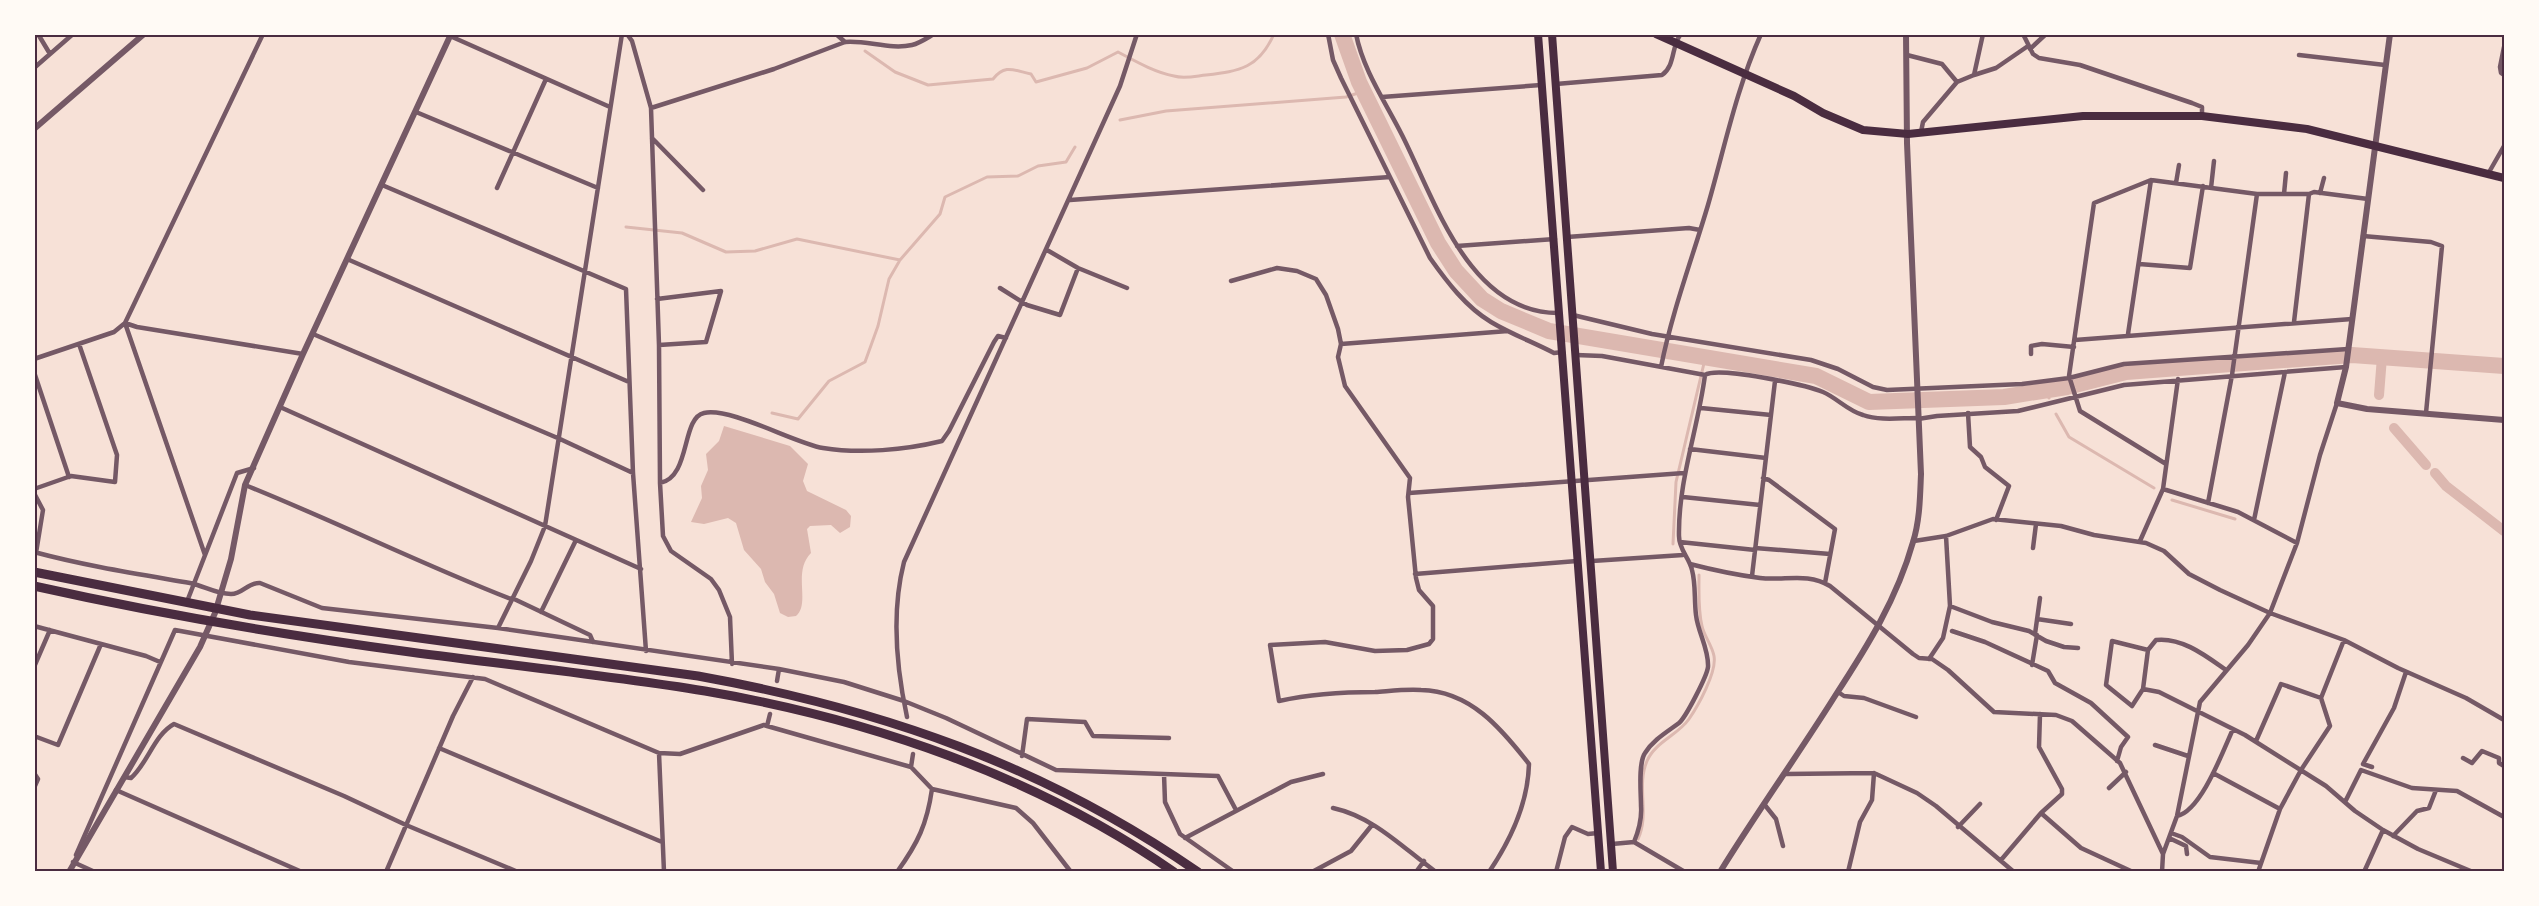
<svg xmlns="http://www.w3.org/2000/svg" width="2539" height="906" font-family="Cabin,sans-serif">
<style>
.water{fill:#dcb8b0}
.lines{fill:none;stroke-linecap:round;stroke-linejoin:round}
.stream{stroke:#dcb8b0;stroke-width:3}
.canal{stroke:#dcb8b0;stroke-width:10}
.river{stroke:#dcb8b0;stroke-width:16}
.minor{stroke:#755966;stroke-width:4.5}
.tertiary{stroke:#755966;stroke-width:6}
.primary{stroke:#4a2c40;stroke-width:8}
.trunk{stroke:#4a2c40;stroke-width:8}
.motorway{stroke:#4a2c40;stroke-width:9}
.neatline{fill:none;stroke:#4a2c40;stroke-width:2}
</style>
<rect width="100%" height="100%" fill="#f7e1d7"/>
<path class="water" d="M724 426 790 446 808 464 803 481 807 491 846 510 851 516 850 527 840 533 831 525 810 526 807 529 811 553C792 572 811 603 796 616L788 617 780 613 774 594 765 582 761 569 744 550 736 523 728 518 704 524 691 522 702 498 701 486 708 470 706 454 719 441Z"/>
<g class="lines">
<path class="stream" d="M865 51 895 72 928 85 993 79C1005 64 1013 70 1031 74L1036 82 1087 68 1118 52C1135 61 1154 72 1174 76 1184 79 1196 76 1206 75 1240 71 1259 68 1274 34
M1120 120 1166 111 1346 97 1364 91
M626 227 682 233 726 252 755 251 797 239 900 260
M2045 391 2049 398
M772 413 798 419 829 381 865 362 878 326 889 279 900 260 940 214 945 197 987 177 1018 176 1038 166 1066 162 1075 147
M2056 414 2069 437 2154 488
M2172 500 2235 519
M1673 544 1676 482 1705 359
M1638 839C1650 814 1636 786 1647 761 1655 742 1678 735 1689 719 1698 706 1717 672 1714 656 1712 645 1704 636 1702 626 1698 610 1699 591 1699 575"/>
<path class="canal" d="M2379 395 2382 357
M2394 428 2426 465
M2435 473 2446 486 2504 531"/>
<path class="river" d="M1342 34 1359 82 1438 243 1456 271 1482 299 1501 311 1549 331 1816 376 1869 402 2004 397 2067 387 2126 372 2352 355 2504 366"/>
<path class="minor" d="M38 34 50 54
M627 34 632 41 651 108 659 345 660 483 663 536 671 551 711 579 719 590 730 617 732 664
M836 34 845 42
M1328 34 1333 60 1341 78 1430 258C1447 282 1466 307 1491 322 1511 334 1533 342 1554 353L1563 352
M1356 34C1363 70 1386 103 1402 135 1435 200 1469 314 1559 313
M2023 34 2033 54 2039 58 2080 65 2192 103 2202 107V116
M450 36 610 107
M2504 47 2500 67 2501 73 2504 75
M2030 49 2046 34
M1907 55 1942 64 1957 82
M2299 55 2385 65
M34 68 73 34
M1974 75 1996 68 2028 46
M1556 84 1662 75C1676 65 1671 45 1681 34
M1382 97 1541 85
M651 108 774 69 845 42C867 40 890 50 912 45 920 43 927 38 934 34
M416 112 598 188
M1921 132 1923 122 1957 82 1974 75 1983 34
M652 138 703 190
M2488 174 2504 146
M2176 183 2179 165
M382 185 626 289 633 473 646 651
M497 188 546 79
M2211 188 2214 161
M2320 193 2324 178
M2284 194 2286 173
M1070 200 1390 177
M2363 236 2431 242 2442 246 2426 413
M1567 237 1689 228 1700 230
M1457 246 1555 239
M1047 250 1078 268 1127 288
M347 259 629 382
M2139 264 2190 268 2203 186
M1231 281 1277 268 1297 271 1316 279 1326 295 1338 329 1341 344 1338 357 1345 386 1410 478 1408 497 1416 578 1419 590 1433 606V639L1429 644 1407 650 1375 651 1325 642 1270 645 1279 701C1311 694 1343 692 1375 692 1390 691 1405 689 1421 690 1470 691 1501 728 1529 764 1528 802 1510 841 1489 872
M1000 288 1027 305 1060 315 1078 268
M657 299 721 291 706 342 659 345
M1573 315 1652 334 1811 360 1838 369 1873 387 1887 390 2022 384 2069 378 2124 364 2348 349
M2294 322 2309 194
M125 323 205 555
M125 323 137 327 303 354
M313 334 560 439 633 473
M2128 334 2151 180
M2075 340 2352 319
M1341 344 1508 331
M2031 354V346L2042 344 2074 347
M1576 355 1602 356 1705 375C1718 366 1806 385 1823 392 1837 398 1848 411 1863 415 1880 421 1900 418 1918 418
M34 359 114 332 125 323 263 34
M1661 367C1672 312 1692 259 1708 205 1725 146 1736 90 1761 34
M34 372 69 477
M2178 379 2163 489 2238 512 2297 543
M280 407 641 569
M1701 408 1771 415
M1968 413 1970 447 1981 457 1985 467 2009 486 1996 520
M1918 419 1937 416 2018 411 2124 385 2346 367
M1690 449 1766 458
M2166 464 2080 411 2069 376 2094 203 2151 180 2257 194H2309L2314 192 2368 199
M1763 478 1769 480 1835 529 1825 583
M660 483C691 477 681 418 704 413 731 407 794 443 823 448 860 454 905 450 942 441L949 431 994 342 998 336 1006 338
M245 485C335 521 421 564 511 599
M34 489 71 476 115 482 117 455 79 344
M34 493 43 510 36 553
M1409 493 1684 473
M1683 497 1760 505
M2208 503 2232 375 2257 194
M2254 520 2285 372
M1914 541 1946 536 1993 519 2061 526 2094 535 2146 543 2164 551 2189 574 2220 590 2270 613 2344 640 2398 668 2466 698 2504 720
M2140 541 2163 489
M1680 542 1755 550
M1755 548 1830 554
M2033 548 2036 524
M34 552C86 566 138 574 190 583 204 586 216 594 231 594 243 594 248 582 260 583L322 608 498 628 779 669 844 682 904 701 946 718 1056 770 1218 776 1236 810
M1592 561 1683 555
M1690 564C1713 570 1737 575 1760 578 1785 581 1807 572 1830 586L1913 654 1919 658 1932 659 1948 670 1994 712 2056 715 2072 721 2120 763 2163 854
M1415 574 1577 561
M1752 576 1775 381
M512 598 590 635 593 642
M188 599 237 473 254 468
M1950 606 1992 622 2029 631 2046 641 2064 647 2078 648
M541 612 576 540
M2037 619 2071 624
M34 626 146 656 160 662
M498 628 531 561 545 526 622 34
M1952 631 1985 642 2048 671 2055 683 2091 703 2128 737 2121 747 2117 761
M2035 634 2040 598
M2148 650 2112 641 2106 685 2132 706 2143 689 2148 650 2156 640C2182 637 2206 656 2226 670
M1929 659 1943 638 1950 606 1946 536
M2032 665 2037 635
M34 667 50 630
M777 681 779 669
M2143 689 2159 692 2245 735 2326 786 2355 811 2383 830 2418 849 2473 872
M1838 692 1844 696 1864 698 1916 717
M907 717C896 666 891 613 904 562L1120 86 1137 34
M767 726 770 714
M34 736 58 745 101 644
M2256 741 2281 684 2321 698
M2155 745 2188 756
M439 748 662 842
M659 753 664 872
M1022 756 1027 719 1085 722 1093 736 1169 738
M2463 758 2472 763 2482 751 2499 758V763L2504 766
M911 767 913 754
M2372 767 2363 764 2394 708 2406 672
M34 773 38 779 34 788
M2213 773 2280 809
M1164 774 1165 802 1180 834 1234 872
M1786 774 1874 773 1917 793 1936 806 2014 872
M124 777 131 778C148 763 154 735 174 724L344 796 406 825 518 872
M2109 788 2126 772
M116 790 302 872
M2345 802 2361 770 2412 788 2457 791 2504 817
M1764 804 1776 819 1783 846
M1333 808C1374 817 1403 848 1436 872
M2041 813 2081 848 2133 872
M2177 816C2201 811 2223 751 2233 729
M1958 827 1980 804
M2171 833 2182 837 2210 857 2261 863
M2393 836 2417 811 2429 808 2436 790
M1185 838 1291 782 1323 774
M2169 838 2186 846 2187 854
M1634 842C1639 830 1642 819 1641 806 1641 794 1638 763 1645 753 1653 740 1667 732 1679 723 1686 717 1707 676 1708 667 1709 649 1698 633 1696 615 1694 599 1696 585 1692 570 1689 557 1679 550 1679 536 1678 481 1698 429 1705 375
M1612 844 1634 842 1685 872
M76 855 175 630 349 662 485 679 659 753 680 754 764 725 767 726 911 767 932 789 1016 808 1033 823 1071 872
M2001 860 2041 813 2062 794V789L2039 747 2040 714
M73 862 95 872
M386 872 453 716 473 677
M897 872C918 843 927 824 932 789
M1312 872 1351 851 1372 825
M1416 872 1424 861
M1556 872 1565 837 1572 827 1588 834 1598 833
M1848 872 1860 822 1872 800 1874 773
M2162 872 2163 854 2177 816 2200 702 2248 645 2270 613 2297 543 2320 455 2337 403
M2258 872 2280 809 2301 770 2330 726 2321 698 2344 640
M2364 872 2383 830"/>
<path class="tertiary" d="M2390 34 2346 367 2337 403 2367 409 2504 420
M34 129 144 34
M69 872 200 647 215 613 231 559 245 485 303 354 451 34
M1720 872C1757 812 1798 755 1835 696 1867 647 1897 599 1913 542 1920 520 1920 496 1921 474L1907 143 1906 34"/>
<path class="primary" d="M1656 34 1794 96 1823 113 1863 130 1908 134 2083 116H2202L2307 129 2504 178"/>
<path class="trunk" d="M1538 34 1601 872
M1552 34 1613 872"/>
<path class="motorway" d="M34 572 250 615 698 676C881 709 1043 765 1198 872
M34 586C159 614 284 635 410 652 508 665 607 675 705 691 870 719 1036 776 1174 872"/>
</g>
<rect width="2539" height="906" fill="none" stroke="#fffaf5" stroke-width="72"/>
<rect x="36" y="36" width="2467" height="834" class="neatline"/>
</svg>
